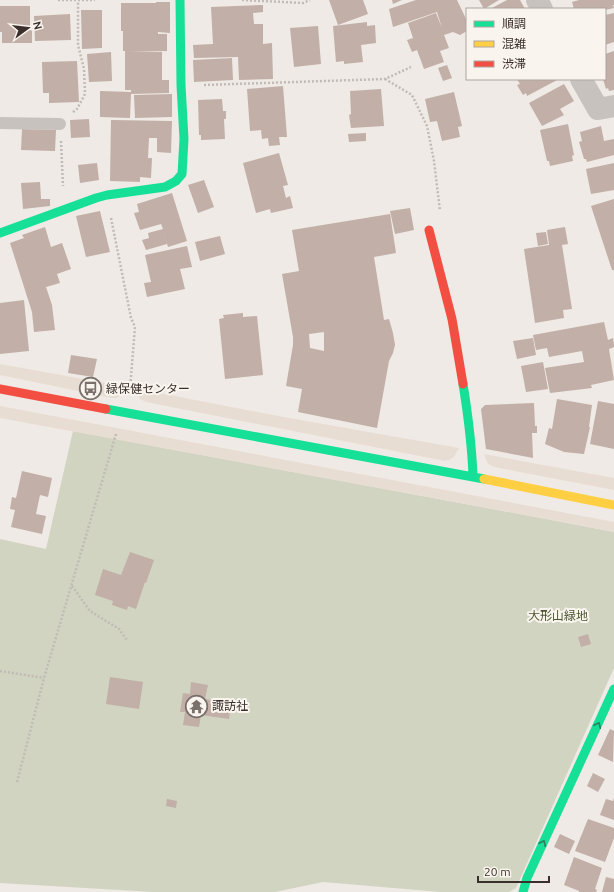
<svg xmlns="http://www.w3.org/2000/svg" width="614" height="892" font-family="Ubuntu,'Noto Sans JP',sans-serif">
<style>
.green{fill:#d1d4c0}
.plaza{fill:#e8ddd3}
.building{fill:#c2afa7;fill-rule:evenodd}
.lines{fill:none;stroke-linecap:round;stroke-linejoin:round}
.path{stroke:#c1bbb6;stroke-width:2.5;stroke-dasharray:2 2;stroke-linecap:butt}
.lane{stroke:#c8c2be;stroke-width:12}
.street{stroke:#c8c2be;stroke-width:22}
.fast{stroke:#16e098;stroke-width:9}
.slow{stroke:#ffcf43;stroke-width:9}
.jam{stroke:#f24e42;stroke-width:9}
.oneway{stroke:#2a7f5c}
.labels{text-anchor:middle;stroke-width:4;stroke-linejoin:round;paint-order:stroke}
.poi-label{font-size:12px;fill:#3a2f2b;stroke:#faf4ee;text-anchor:start}
.park-label{font-size:12px;fill:#4a5730;stroke:#faf4ee}
</style>
<rect width="100%" height="100%" fill="#efeae5"/>
<path class="green" d="M73 431 541 518 614 532V668L516 888 509 892H441L323 882 275 892H153L0 883V539L46 549Z"/>
<path class="plaza" d="M0 364 127 387 125 392 122 395 116 398H112L0 375Z
M138 389 278 416 459 448 454 457 449 460 445 461 146 402 140 399 138 395Z
M0 406 614 522V532L541 518 0 418Z
M484 454 614 478V490L494 467 490 465 487 462Z"/>
<path class="building" d="M329 0H363L368 14 338 25Z
M392 0H402L393 4Z
M416 0H457L467 21V31L460 35 453 32 444 35 449 48 440 51 444 62 424 69 417 50 412 52 407 40 413 38 408 23 436 13 442 28 437 12 393 27 389 9Z
M479 0H499L484 9Z
M507 0H520L525 9H490Z
M579 0H614V5H613L614 8 605 10V9H574L572 2Z
M156 2H170V33L158 32V34H167V51L130 52H162V80H169V93L131 94 130 118 100 117V91L131 92V90H125V51H123V31H121V3H156Z
M263 5V12L253 13 254 24H263V44L272 43 273 79 239 80 238 57 194 58 193 45 213 44 211 7Z
M0 6H30V30L32 31V43H2V32H0Z
M81 10H102V48L82 49Z
M614 13V42L605 45V15Z
M70 14 71 40 35 41 34 16Z
M367 22V26L375 25 376 43 361 45 363 62 344 64V61L336 62 333 26Z
M318 26 321 64 294 67 290 28Z
M614 51V90L609 91 608 88 606 89 603 79H605V54Z
M111 52 112 81 89 82 87 54Z
M232 58 233 80 194 82 193 60Z
M77 61 79 102 49 103V93H43L42 62Z
M447 65 452 78 443 81 438 68Z
M517 79H559L527 96 526 93 523 95 517 85 520 84Z
M564 84 574 101 560 109 564 115 542 126 529 103Z
M283 86 287 137H279L280 145 269 146 268 138 262 139 261 130 250 131 247 89Z
M381 89 384 126 351 128 349 115 351 114 350 91Z
M454 92 462 126 458 127 460 137 442 141 437 121 430 122 425 99Z
M172 94V117L135 118 134 95Z
M222 99 223 111H226V119H224L225 139 201 140V135H199L198 100Z
M89 119 90 137 71 138 70 120Z
M111 120 172 121 171 153 157 152V138H149L148 158H152L151 178 140 177V182L110 181Z
M568 124 574 155 572 156 573 161 550 166 549 161H547L540 130Z
M601 126 604 141 614 139V155L587 162 586 159H584L579 142 582 141 580 132Z
M22 129 56 130 55 151 21 150Z
M366 133V141L349 142 348 134Z
M279 153 288 185 283 186 286 198 290 196 293 208 271 213 270 209 256 213 243 163Z
M97 163 99 180 80 183 78 165Z
M614 163V190L591 194 586 169Z
M204 180 214 207 198 213 188 185Z
M40 182 41 199H50V206L23 209 21 183Z
M172 193 187 241 168 247 163 230 167 244 146 250 142 240 149 238 148 233 163 229 161 224 140 230 134 213 139 212 137 204Z
M614 199V270H612L591 206Z
M410 208 414 230 395 234 390 211Z
M100 211 110 252 86 257 76 216Z
M390 214 396 253 374 257 384 320 389 319 393 333 395 345 393 353 389 361 377 428 298 412 302 389 286 386 293 345V337L282 274 299 271 292 230ZM324 332V351L310 348 309 334Z
M45 227 51 247 62 243 71 269 57 274 60 283 46 287 52 305 55 330 34 332 32 312 10 243 24 238 22 235Z
M565 227 568 244 562 245 572 309 563 310 564 318 535 323 524 249 549 245 547 230Z
M546 232 548 244 538 246 536 233Z
M220 236 225 254 200 261 195 242Z
M187 246 192 267 180 269 185 289 147 297 144 283 151 282 145 255Z
M24 300 29 351 0 354V303Z
M243 313V317L257 316 263 375 225 379 219 319 224 318 223 315Z
M604 322 608 340 613 338 614 345V347L609 349 614 380 591 385 592 388 550 393 545 368 584 362 582 351 549 357 547 348 536 350 533 335Z
M533 338 536 355 517 359 513 341Z
M71 355 97 359 93 377 68 373Z
M543 362 548 389 526 392 521 366Z
M557 399 592 405 589 427H590L584 454 564 452 545 444 549 428 552 429Z
M598 401 614 404V449L590 444Z
M534 403 535 426H537V433H532L533 458 486 449 481 409 485 405Z
M22 471 52 478 48 497 40 495 36 514 46 516 42 534 11 527 15 510 10 509 12 497 16 498Z
M130 552 154 560 146 583 145 582 136 609 128 606 127 610 112 605 113 601 95 595 103 569 121 575Z
M588 634 591 644 581 647 578 637Z
M110 677 143 682 139 709 106 704Z
M191 682 208 685 205 699 231 704 229 719 201 715 199 727 183 725 185 712H180L183 693 190 694Z
M610 729 614 731 613 762 598 755Z
M593 773 605 779 598 792 587 786Z
M614 798V820L600 815 606 799 613 801Z
M167 799 177 801 176 808 166 806Z
M588 819 614 828V838L605 862 575 851Z
M560 834 575 841 569 854 554 847Z
M574 857 602 868 595 889 597 890 596 892H579V891L564 885Z
M606 877 614 879V892H602Z"/>
<g class="lines">
<path class="path" d="M58 0H95
M242 0 303 3 310 0
M385 79 412 95 427 126 434 161 440 211
M204 85 385 79 411 67
M73 112 77 109 85 94 84 69 78 45V1
M61 141 63 186
M111 218 131 318 135 327 130 389
M72 586 90 611 119 629 127 640
M0 671 44 678
M17 782 44 678 116 434"/>
<path class="lane" d="M0 123 60 124"/>
<path class="street" d="M537 0 542 9
M581 79 598 109 614 106"/>
<path class="fast" d="M0 233 96 198 107 195 165 187 176 181 182 174 184 139 181 85 180 0
M463 384C468 415 472 446 473 477
M106 409 484 479
M523 892 527 878 614 689"/>
<path class="slow" d="M484 479 614 505"/>
<path class="jam" d="M429 230 452 319 463 384
M0 389 106 409"/>
</g>
<defs><path id="oneway-chevron" d="M-2-3.5L2.5 0L-2 3.5" fill="none" stroke-width="1.6" stroke-linecap="round" stroke-linejoin="round"/></defs>
<g class="oneway">
<use href="#oneway-chevron" transform="translate(598 725) rotate(-65)"/>
<use href="#oneway-chevron" transform="translate(543 843) rotate(-65)"/>
</g>
<defs>
<symbol id="bus-ring" viewBox="-11 -11 22 22"><circle r="9.5" fill="#faf4ee" stroke="#79706c" stroke-width="1.5"/><path d="M-5-6H5V4H4V6H2V4H-2V6H-4V4H-5ZM-3.5-4V0h7V-4ZM-3.5 1.2v1.5H-2V1.2ZM2 1.2v1.5H3.5V1.2Z" fill="#79706c"/></symbol>
<symbol id="temple-ring" viewBox="-11 -11 22 22"><circle r="9.5" fill="#faf4ee" stroke="#79706c" stroke-width="1.5"/><path d="M0-6L5-2H3V0L6.5 2.5H4V6H1.5V3h-3V6H-4V2.5H-6.5L-3 0V-2H-5Z" fill="#79706c"/></symbol>
</defs>
<g fill-rule="evenodd">
<use href="#bus-ring" x="78" y="376" width="25" height="25"/>
<use href="#temple-ring" x="184" y="694" width="25" height="25"/>
</g>
<g class="labels">
<g class="poi-label">
<text x="106" y="393">緑保健センター</text>
<text x="212" y="710">諏訪社</text>
</g>
<g class="park-label">
<text x="558" y="620">大形山緑地</text>
</g>
</g>
<rect x="466" y="8" width="140" height="72" fill="#faf4ee" stroke="#ada5a0"/>
<rect x="474" y="21" width="20" height="6" fill="#16e098" stroke="#ada5a0"/>
<text x="502" y="28" font-size="12" fill="#3a2f2b">順調</text>
<rect x="474" y="41" width="20" height="6" fill="#ffcf43" stroke="#ada5a0"/>
<text x="502" y="48" font-size="12" fill="#3a2f2b">混雑</text>
<rect x="474" y="61" width="20" height="6" fill="#f24e42" stroke="#ada5a0"/>
<text x="502" y="68" font-size="12" fill="#3a2f2b">渋滞</text>
<g transform="translate(28 28) rotate(75)" stroke="#faf4ee" stroke-width="3" paint-order="stroke">
<path d="M0-3L7 15L0 10L-7 15Z" fill="#3a2f2b"/>
<text y="-6" font-size="11" font-weight="bold" text-anchor="middle" fill="#3a2f2b">N</text>
</g>
<path d="M478 876v6h71v-6" fill="none" stroke="#3a2f2b" stroke-width="2"/>
<text x="484" y="876" font-size="12" fill="#3a2f2b" stroke="#faf4ee" stroke-width="3" paint-order="stroke">20 m</text>
</svg>
